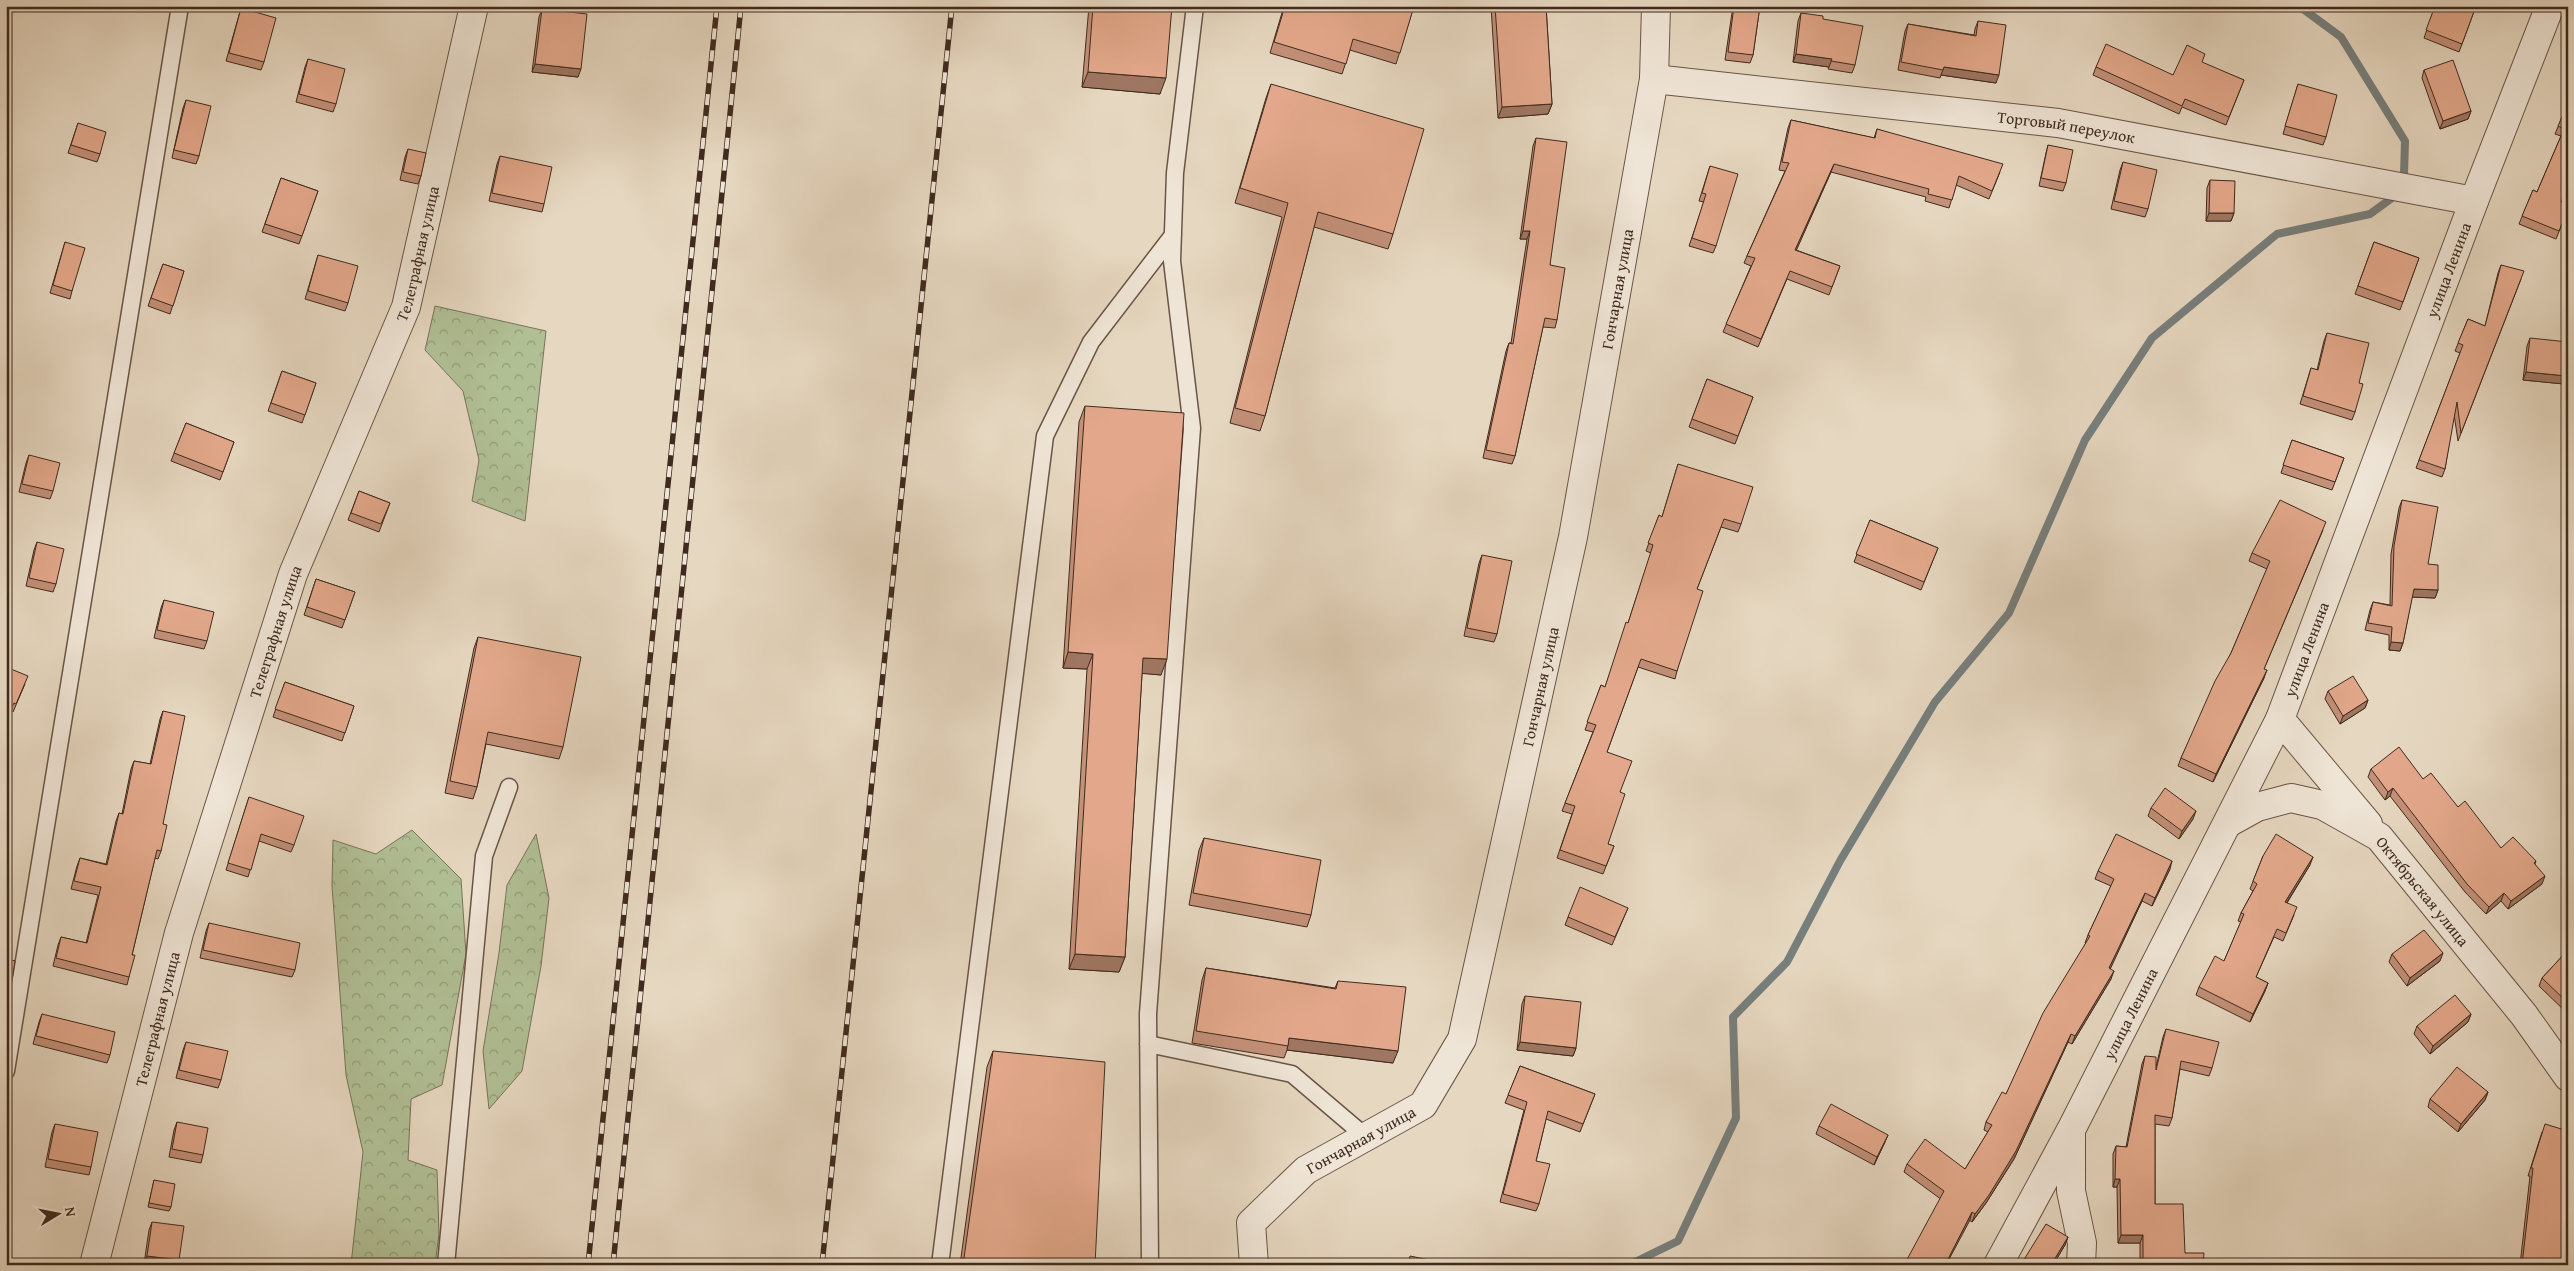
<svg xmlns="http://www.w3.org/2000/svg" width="2574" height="1271" font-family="'Gentium Book Plus',serif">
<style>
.forest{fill:url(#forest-crowns);stroke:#78745a}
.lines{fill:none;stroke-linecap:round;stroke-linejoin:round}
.stream{stroke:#777f7d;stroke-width:8}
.service-casing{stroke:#6a5546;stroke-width:19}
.minor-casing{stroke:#6a5546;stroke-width:30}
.service{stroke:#efe5d6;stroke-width:16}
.minor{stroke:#efe5d6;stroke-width:28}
.rail-casing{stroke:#402a1e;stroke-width:5.5}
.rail{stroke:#efe5d6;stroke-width:4;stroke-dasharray:11;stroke-linecap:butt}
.wall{fill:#c39078;stroke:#402a1e}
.shaded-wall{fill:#9f7661;stroke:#402a1e}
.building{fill:#e3a88b;stroke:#402a1e}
.labels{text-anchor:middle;stroke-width:5;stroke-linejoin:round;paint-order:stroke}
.street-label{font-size:16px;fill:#402a1e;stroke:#efe5d6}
</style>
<defs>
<pattern id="forest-crowns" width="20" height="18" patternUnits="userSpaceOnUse" patternTransform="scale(1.25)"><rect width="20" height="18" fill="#b1bf95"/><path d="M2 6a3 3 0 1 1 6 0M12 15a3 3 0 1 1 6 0" fill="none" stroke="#919b79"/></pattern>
</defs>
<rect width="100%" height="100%" fill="#e6d7c0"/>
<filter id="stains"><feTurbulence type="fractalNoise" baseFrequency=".004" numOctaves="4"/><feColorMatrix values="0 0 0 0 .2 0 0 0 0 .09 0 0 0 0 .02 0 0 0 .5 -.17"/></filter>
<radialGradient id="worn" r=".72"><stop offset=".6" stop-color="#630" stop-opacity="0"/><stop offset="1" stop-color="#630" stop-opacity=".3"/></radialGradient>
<path class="forest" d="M435 306 546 331 525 521 472 501 479 460 463 391 425 350Z
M412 830 461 879 466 954 442 1085 411 1099 408 1160 437 1170 439 1234 435 1265H351L363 1152 346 1075 332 886 333 840 376 854Z
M536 834 549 898 541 966 522 1071 489 1109 483 1051 499 953 507 885Z"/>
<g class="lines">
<path class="stream" d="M2299 6 2341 37 2405 141 2404 175
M1629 1265 1678 1241 1736 1118 1733 1017 1787 962 1840 861 1935 702 2009 613 2085 440 2152 338 2277 234 2370 214 2392 198"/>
<defs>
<path id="service" d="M1148 1044 1292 1074 1366 1137
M6 1071 180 6
M446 1265 484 856 509 787
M940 1265 1045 436 1091 342 1173 235
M1150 1265 1148 1014 1192 428 1172 261 1175 173 1195 6"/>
<g id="minor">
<path id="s1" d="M1654 79 2058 123 2474 201"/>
<path d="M2280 719 2368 824"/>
<path id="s2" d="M2228 823 2257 807 2291 798 2322 805 2379 837 2524 1015 2568 1077"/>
<path d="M2071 1134V1191L2082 1243 2081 1265"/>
<path id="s3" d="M94 1265 179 933 293 574 406 307 474 6"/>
<path id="s4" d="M1254 1265 1251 1223 1306 1170 1423 1105 1462 1039 1573 537 1654 79 1656 6"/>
<path id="s5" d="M1998 1265 2071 1130 2280 719 2474 201 2550 6"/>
</g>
</defs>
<use href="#service" class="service-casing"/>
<use href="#minor" class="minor-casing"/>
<use href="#service" class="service"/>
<use href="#minor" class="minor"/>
<defs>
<path id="rail" d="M588 1265 717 6
M613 1265 741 6
M822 1265 952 6"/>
</defs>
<use href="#rail" class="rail-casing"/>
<use href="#rail" class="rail"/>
</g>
<path class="wall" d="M341 6H349V8Z
M1089 6H1172L1160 94 1082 87Z
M1284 6H1414L1396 64 1350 50 1342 74 1270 53Z
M1491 6H1546L1552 104 1548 114 1498 118Z
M1733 6H1760L1753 55 1750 63 1725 60Z
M2435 6H2476L2459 52 2424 38Z
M241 8 264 62 261 70 226 61Z
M542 9 578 77 532 72 539 17Z
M1801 13 1823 19 1855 65 1852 73 1828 69 1829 67 1793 62 1798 21Z
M1978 21 1996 83 1941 75 1940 78 1898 70 1905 31 1908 24 1974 35 1975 29Z
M308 59 336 104 333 112 296 102 305 67Z
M2202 63 2244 80 2226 125 2182 107 2179 114 2093 75 2096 67 2173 75Z
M2424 70 2471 111 2468 119 2440 129 2422 78Z
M1271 84 1393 234 1388 249 1314 227 1265 416 1260 431 1230 423 1282 217 1235 203 1266 98Z
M2298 84 2326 137 2323 145 2283 134Z
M186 100 199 156 196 164 172 158 183 108Z
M2568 103V189L2562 202 2568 209 2556 239 2519 224 2533 190 2537 192 2561 136 2555 134Z
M1791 120 1874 138 1877 129 2000 172 1989 199 1956 185 1949 208 1925 201 1926 197 1831 172 1796 250 1840 266 1829 295 1787 279 1758 347 1723 332 1751 266 1744 263 1747 256 1785 171 1779 170 1788 128Z
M78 123 100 154 97 162 68 153Z
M1536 138 1550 265 1557 320 1555 328 1543 327 1515 456 1512 464 1483 458 1506 351 1509 343H1511L1527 239H1520L1533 146Z
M2048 145 2066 183 2063 191 2039 186 2046 153Z
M408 149 421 176 418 184 400 180 405 157Z
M500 156 544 204 542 212 489 201 497 164Z
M2123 162 2148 209 2145 217 2111 209 2120 170Z
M1710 166 1716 246 1713 253 1689 246 1704 202 1699 201Z
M281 178 318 191 299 244 262 232Z
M2210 180 2234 213 2231 221H2206L2207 188Z
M65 242 72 291 70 299 50 293Z
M2374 242 2419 258 2400 310 2355 294Z
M318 255 348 303 345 311 305 299Z
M163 264 184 271 170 314 148 306Z
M2501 265 2521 279 2458 441 2454 414 2445 469 2442 477 2416 468 2460 353 2455 351 2468 319 2485 326 2498 273Z
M2327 333 2359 383 2355 412 2352 420 2300 404 2311 368 2317 370 2324 341Z
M2530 338 2567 376 2564 384 2523 380 2527 346Z
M282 371 316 383 302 423 268 411Z
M1707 379 1753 397 1735 444 1689 427Z
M1085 406 1161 675 1142 673 1125 957 1119 972 1069 969 1087 669 1063 668 1079 422Z
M186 423 234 442 220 480 171 461Z
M2292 440 2344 458 2332 490 2281 473Z
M29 455 53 491 50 499 19 492 26 463Z
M1678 464 1741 524 1738 532 1721 527 1697 589 1677 671 1675 679 1638 667 1607 752 1620 792 1608 844 1614 846 1603 874 1557 858 1572 814 1562 811 1593 732 1585 730 1601 685 1605 687 1628 623 1651 553 1646 551 1659 515 1662 517Z
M359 491 390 503 379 532 348 520Z
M2402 500 2428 564 2438 590 2435 598 2412 597 2403 643 2400 651 2389 650V635L2365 630 2370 610 2373 602 2390 605 2391 554 2399 508Z
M1870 520 1938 548 1921 590 1854 562Z
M2323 530 2264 669V678L2213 782 2178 766 2181 758 2231 653 2267 569 2249 561 2252 553Z
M37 542 56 584 53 592 26 586 34 550Z
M1482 555 1497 634 1494 642 1464 636 1479 563Z
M316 579 355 592 342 628 304 615Z
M164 600 207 641 204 649 154 638 161 608Z
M478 637 563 747 559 759 486 744 477 787 473 799 445 793 474 648Z
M6 667 25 684 13 712 11 711Z
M285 682 354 706 342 741 273 717Z
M2328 691 2368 700 2365 708 2340 724 2325 699Z
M163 711V824L161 851 158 859 155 858 132 955 129 977 127 985 53 966 58 945 61 937 86 943 98 895 71 889 77 866 80 858 106 864 116 821 119 813 122 814 131 769 134 761 150 764 160 719Z
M2371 769 2423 779 2458 807 2501 848 2536 861 2535 864 2542 884 2508 909 2501 901 2486 914 2465 892 2390 796 2385 800 2368 777Z
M249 797 294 845 291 852 259 841 248 877 226 870Z
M2151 808 2193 819 2179 839 2148 816Z
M1204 838 1311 915 1307 927 1189 905 1199 850Z
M2263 856 2310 865 2287 903 2294 915 2283 941 2274 937 2256 977 2268 983 2265 991 2250 1022 2196 995 2199 987 2224 961 2241 922 2238 921 2241 913 2253 891 2250 889Z
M2170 869 2152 906 2142 901 2110 968 2111 979 2072 1044 2068 1042 2014 1159 1986 1203 1972 1222 1904 1172 1907 1164 1965 1169 1988 1132 1984 1130 1986 1122 2006 1094 2086 943H2085L2088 935 2111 886 2095 879 2098 871Z
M1628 908 1612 945 1565 925 1568 917Z
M209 923 295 970 292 977 200 958 206 931Z
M2568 950V1014L2539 986 2542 978Z
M2392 954 2440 961 2407 986 2389 962Z
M6 958 12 980 10 988 6 987Z
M1206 968 1335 988 1338 981 1393 1063 1287 1050 1284 1058 1192 1043 1202 980Z
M1525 996 1576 1048 1573 1056 1517 1050 1522 1004Z
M42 1014 110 1055 107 1063 33 1044 39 1022Z
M2471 1014 2468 1022 2430 1054 2414 1034 2417 1026Z
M2166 1029 2212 1068 2209 1076 2180 1069 2172 1118 2169 1126 2155 1124V1204L2185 1253 2203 1265H2140V1243H2118L2117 1187H2113V1154L2116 1146 2126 1147 2142 1064 2145 1056 2156 1067 2163 1037Z
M186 1042 221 1080 218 1088 176 1078 183 1050Z
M993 1051 1095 1265H960L987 1067Z
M1520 1066 1595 1094 1580 1132 1546 1119 1536 1161 1539 1204 1536 1211 1500 1202 1524 1110 1505 1103Z
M2488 1092 2485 1100 2458 1132 2428 1107 2430 1099Z
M177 1122 203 1155 201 1163 169 1157 174 1130Z
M55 1124 91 1167 89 1175 45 1167 52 1132Z
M1819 1126 1885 1142 1874 1165 1816 1134Z
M2542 1132 2563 1197 2565 1244V1265H2520L2530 1176H2528Z
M154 1180 171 1207 169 1211 148 1207Z
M152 1222 179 1260 178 1265H150L144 1264 149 1230Z
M2068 1237 2065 1245 2053 1265H2023L2025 1258Z"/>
<path class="shaded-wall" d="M1796 54 1832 59 1829 67 1793 62Z
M535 64 581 69 578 77 532 72Z
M1944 67 1999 75 1996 83 1941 75Z
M1088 72 1166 78 1160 94 1082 87Z
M1552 104 1548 114 1498 118 1502 107Z
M2471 111 2468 119 2440 129 2443 121Z
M1834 164 1831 172 1793 258 1795 250Z
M2209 213H2234L2231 221H2206Z
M1523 231H1530L1527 239H1520Z
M2526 372 2567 376 2564 384 2523 380Z
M2414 589 2438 590 2435 598 2411 597Z
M2391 642 2403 643 2400 651 2389 650Z
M1068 652 1093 654 1087 669 1063 668Z
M1143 658 1167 659 1161 675 1137 673Z
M2267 670 2264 678 2213 782 2216 774Z
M2368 700 2365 708 2340 724 2343 716Z
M2393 788 2390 796 2385 800 2388 792Z
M2196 811 2193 819 2179 839 2182 831Z
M2313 857 2310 865 2282 910 2285 902Z
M2172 861 2170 869 2152 906 2155 898Z
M2545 876 2542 884 2508 909 2511 901Z
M2145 893 2142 901 2107 976 2109 968Z
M2504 893 2501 901 2486 914 2489 907Z
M2443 953 2440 961 2407 986 2410 978Z
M1075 954 1125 957 1119 972 1069 969Z
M2114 971 2111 979 2072 1044 2075 1036Z
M2268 983 2265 991 2250 1022 2253 1014Z
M2471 1014 2468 1022 2430 1054 2433 1046Z
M2071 1034 2068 1042 2014 1159 1986 1203 1972 1222 1975 1214Z
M1289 1038 1398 1051 1393 1063 1287 1050Z
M1520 1042 1576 1048 1573 1056 1517 1050Z
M2488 1092 2485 1100 2458 1132 2461 1124Z
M1888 1135 1885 1142 1874 1165 1877 1157Z
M2115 1179H2120L2117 1187H2113Z
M1972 1212 1970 1220 1946 1265H1945Z
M2121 1235H2143L2140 1243H2118Z
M2068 1237 2065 1245 2053 1265H2051Z
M147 1256 179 1260 178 1265H150L144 1264Z"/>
<path class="building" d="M1093 6H1172L1166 78 1088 72Z
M1285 6H1414L1400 53 1353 39 1346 64 1274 42Z
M1495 6H1546L1552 104 1502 107Z
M1734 6H1760L1753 55 1728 52Z
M2435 6H2476L2462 44 2426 30Z
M241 8 276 18 264 62 229 53Z
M542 9 587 14 581 69 535 64Z
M1801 13 1823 16V19L1863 26 1855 65 1831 61 1832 59 1796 54Z
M1978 21 2006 25 1999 75 1944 67 1943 70 1901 62 1908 24 1976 36Z
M2106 44 2173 75 2187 45 2205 54 2202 62 2244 80 2229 117 2185 99 2182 106 2096 67Z
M308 59 345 69 336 104 299 94Z
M2453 60 2471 111 2443 121 2424 70Z
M1271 84 1424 129 1393 234 1318 212 1265 416 1235 408 1288 203 1240 188Z
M2298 84 2337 95 2326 137 2285 126Z
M186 100 211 106 199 156 174 150Z
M2568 103V187L2561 202 2568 205V209L2559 231 2522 216 2533 190 2537 192 2564 129 2558 126Z
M1791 120 1875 138 1877 129 2003 164 1992 191 1959 176 1952 200 1928 194 1929 189 1834 164 1795 250 1840 266 1832 287 1790 271 1761 339 1726 324 1755 258 1747 256 1789 163 1782 162Z
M78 123 106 132 100 154 71 145Z
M1536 138 1567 142 1550 265 1565 268 1557 320 1545 318 1515 456 1486 450 1509 343 1513 344 1530 231H1523Z
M2048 145 2073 150 2066 183 2041 178Z
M408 149 426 153 421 176 403 172Z
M500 156 552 167 544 204 492 193Z
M2123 162 2157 170 2148 209 2114 201Z
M1710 166 1738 174 1716 246 1692 238 1706 194 1702 193Z
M281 178 318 191 302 236 265 224Z
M2210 180 2235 181 2234 213H2209Z
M65 242 85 248 72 291 53 285Z
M2374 242 2419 258 2403 302 2358 286Z
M318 255 358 266 348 303 308 291Z
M163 264 184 271 173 306 151 298Z
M2501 265 2524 271 2461 433 2457 402 2445 469 2419 460 2463 345 2458 343 2468 319 2485 326Z
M2327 333 2369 343 2359 383 2363 384 2355 412 2303 396 2311 368 2318 370Z
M2530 338 2568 342V367L2567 376 2526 372Z
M282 371 316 383 305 415 271 403Z
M1707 379 1753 397 1738 436 1692 419Z
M1085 406 1184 413 1167 659 1143 658 1125 957 1075 954 1093 654 1068 652Z
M186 423 234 442 223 472 174 453Z
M2292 440 2344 458 2335 482 2283 465Z
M29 455 60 463 53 491 22 484Z
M1678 464 1753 487 1741 524 1724 519 1697 589 1703 591 1677 671 1641 659 1607 752 1632 761 1620 792 1625 794 1608 844 1614 846 1606 866 1560 850 1575 806 1565 803 1596 725 1587 722 1601 685 1605 687 1626 622 1628 623 1653 545 1648 543 1659 515 1662 517Z
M359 491 390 503 381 524 351 513Z
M2280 500 2326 522 2264 669 2267 670 2216 774 2181 758 2215 681 2231 653 2270 561 2252 553Z
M2402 500 2438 507 2428 564 2438 565V590L2414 589 2403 643 2391 642 2392 627 2368 623 2373 602 2392 606 2394 546Z
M1870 520 1938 548 1924 582 1856 554Z
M37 542 64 549 56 584 29 578Z
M1482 555 1512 561 1497 634 1467 628Z
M316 579 355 592 345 620 307 607Z
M164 600 214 612 207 641 157 630Z
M478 637 581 657 563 747 488 732 477 787 450 781Z
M6 667 28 676 16 704 14 703 6 718Z
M2353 676 2368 700 2343 716 2328 691Z
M285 682 354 706 345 733 275 709Z
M163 711 185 716 163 824 167 825 161 851 157 850 132 955H135L129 977 56 958 61 937 87 943 101 887 74 881 80 858 107 865 119 813 123 814 134 761 151 764Z
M2399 747 2423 779 2431 773 2458 807 2465 801 2501 848 2513 837 2536 861 2534 863 2545 876 2511 901 2504 893 2489 907 2467 884 2393 788 2388 792 2371 769Z
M2165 788 2196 811 2182 831 2151 808Z
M249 797 304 816 294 845 261 834 251 870 228 863Z
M2116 834 2172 861 2155 898 2145 893 2109 968 2114 971 2075 1036 2071 1034 2016 1151 1989 1195 1975 1214 1972 1212 1945 1265H1904L1944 1191 1907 1164 1925 1139 1965 1169 1992 1125 1986 1122 2002 1092 2006 1094 2043 1013 2090 936 2088 935 2114 879 2098 871Z
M2276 834 2313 857 2285 902 2297 907 2286 933 2277 929 2256 977 2268 983 2253 1014 2199 987 2215 956 2224 961 2244 914 2241 913 2257 884 2253 881 2263 856Z
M1204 838 1321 860 1311 915 1193 893Z
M1580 887 1628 908 1615 937 1568 917Z
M209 923 300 943 295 970 203 950Z
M2424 930 2443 953 2410 978 2392 954Z
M2568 950V1003L2542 978Z
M6 958 15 961 12 980 6 979Z
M1206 968 1336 989 1338 981 1406 987 1398 1051 1289 1038 1288 1046 1196 1031Z
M2455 995 2471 1014 2433 1046 2417 1026Z
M1525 996 1581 1002 1576 1048 1520 1042Z
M42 1014 115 1032 110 1055 36 1036Z
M2166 1029 2219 1042 2212 1068 2181 1061 2172 1118 2155 1115V1204H2183L2185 1253H2204L2203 1265H2143V1235H2121L2120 1179H2115L2116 1146 2127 1147 2145 1056 2156 1057V1070Z
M186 1042 228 1051 221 1080 179 1070Z
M993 1051 1105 1062 1095 1265H963Z
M1520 1066 1595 1094 1583 1124 1548 1111 1536 1161 1550 1164 1539 1204 1503 1194 1527 1102 1508 1095Z
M2457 1067 2488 1092 2461 1124 2430 1099Z
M1831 1104 1888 1135 1877 1157 1819 1126Z
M177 1122 208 1128 203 1155 172 1149Z
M55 1124 98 1132 91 1167 48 1159Z
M2545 1124 2568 1131V1182L2563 1197 2568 1198V1220L2565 1244V1265H2522L2533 1168H2531Z
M154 1180 175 1184 171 1207 149 1203Z
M152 1222 184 1226 179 1260 147 1256Z
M2046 1224 2068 1237 2051 1265H2035L2025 1258Z
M1410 1256 1439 1262V1265H1408Z"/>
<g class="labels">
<g class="street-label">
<text dy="6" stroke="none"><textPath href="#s1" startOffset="415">Торговый переулок</textPath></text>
<text dy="6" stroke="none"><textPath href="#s3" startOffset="1064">Телеграфная улица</textPath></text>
<text dy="6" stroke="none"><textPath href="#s5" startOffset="1094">улица Ленина</textPath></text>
<text dy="6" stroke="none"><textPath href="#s4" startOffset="1095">Гончарная улица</textPath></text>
<text dy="6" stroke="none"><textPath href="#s3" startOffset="659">Телеграфная улица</textPath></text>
<text dy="6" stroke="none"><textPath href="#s5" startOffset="689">улица Ленина</textPath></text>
<text dy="6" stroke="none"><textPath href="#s4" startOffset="690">Гончарная улица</textPath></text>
<text dy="6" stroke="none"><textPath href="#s2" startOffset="235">Октябрьская улица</textPath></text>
<text dy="6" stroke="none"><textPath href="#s5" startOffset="284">улица Ленина</textPath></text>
<text dy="6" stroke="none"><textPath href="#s3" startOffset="254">Телеграфная улица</textPath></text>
<text dy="6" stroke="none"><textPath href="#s4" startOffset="181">Гончарная улица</textPath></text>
</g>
</g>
<rect width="2574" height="1271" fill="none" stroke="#e6d7c0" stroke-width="25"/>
<rect x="8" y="8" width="2559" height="1256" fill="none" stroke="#402a1e" stroke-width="2.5"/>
<rect x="12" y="12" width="2549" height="1246" fill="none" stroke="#402a1e"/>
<g transform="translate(58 1214) rotate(80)" stroke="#efe5d6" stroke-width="4" paint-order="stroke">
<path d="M0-4L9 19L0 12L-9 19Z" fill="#402a1e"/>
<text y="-8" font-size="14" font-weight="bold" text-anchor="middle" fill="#402a1e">N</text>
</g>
<rect width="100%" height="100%" filter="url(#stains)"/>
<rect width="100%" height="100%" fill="url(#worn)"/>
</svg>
